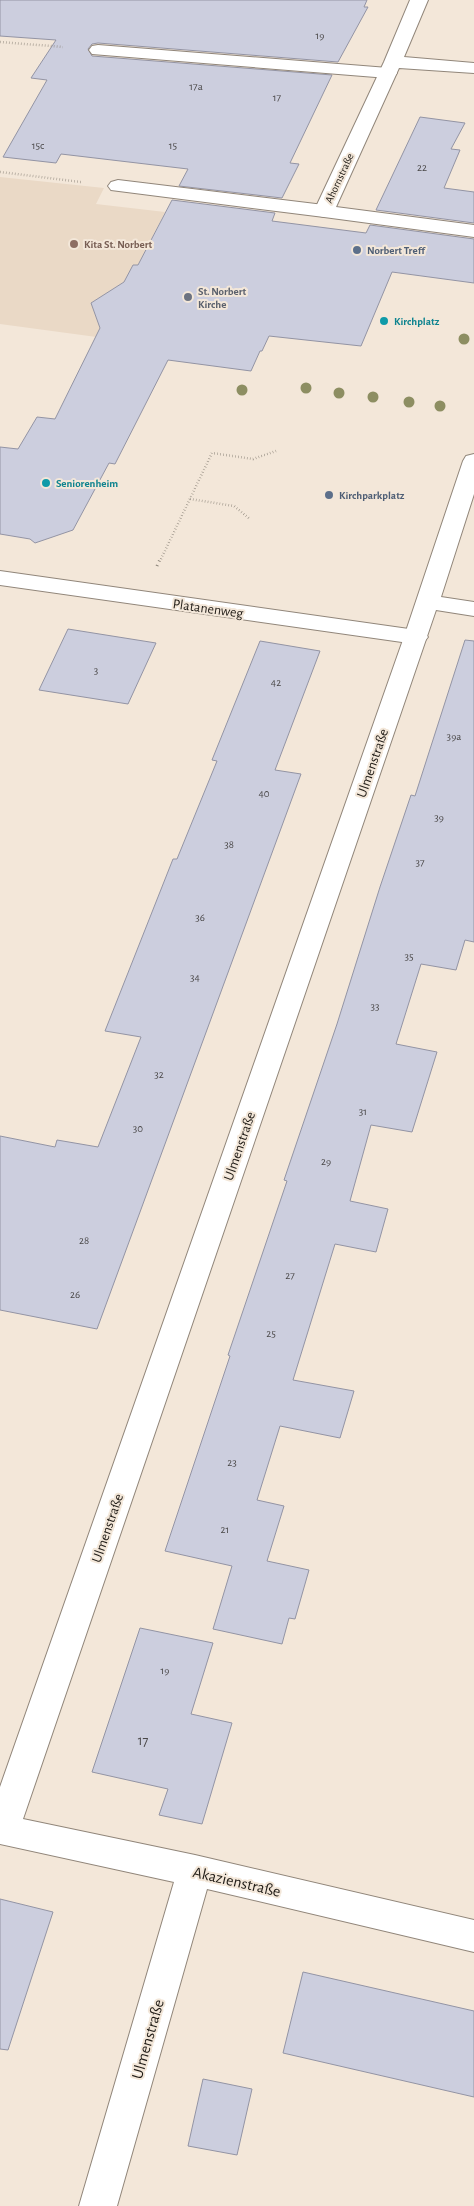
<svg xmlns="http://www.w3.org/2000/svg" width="474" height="2206" font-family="'Alegreya Sans',sans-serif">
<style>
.built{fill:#ead9c6}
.building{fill:#cccede;stroke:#9394a4}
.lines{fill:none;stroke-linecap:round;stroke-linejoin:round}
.lane-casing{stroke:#91867a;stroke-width:2}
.street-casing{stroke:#91867a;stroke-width:2}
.path-far1{stroke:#867f75;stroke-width:2.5;stroke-dasharray:0.5 2.5;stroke-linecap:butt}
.path{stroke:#867f75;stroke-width:3;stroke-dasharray:1 4;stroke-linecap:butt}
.lane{fill:#fff;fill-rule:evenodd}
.street{fill:#fff;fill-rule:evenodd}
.tree{fill:#8d8e62}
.education-dot{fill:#8d6e63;stroke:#f3e7d9;stroke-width:2}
.service-dot{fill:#5c6f8a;stroke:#f3e7d9;stroke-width:2}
.worship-dot{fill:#6b7280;stroke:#f3e7d9;stroke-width:2}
.culture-dot{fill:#0f9aa8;stroke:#f3e7d9;stroke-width:2}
.labels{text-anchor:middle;stroke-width:4;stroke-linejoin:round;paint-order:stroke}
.number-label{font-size:11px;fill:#4a4848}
.far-street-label{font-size:11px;fill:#1f1b16;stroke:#f3e7d9}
.far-education-label{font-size:11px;font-weight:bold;fill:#785e54;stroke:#f3e7d9;text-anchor:start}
.far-service-label{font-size:11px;font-weight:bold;fill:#4e5e75;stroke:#f3e7d9;text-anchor:start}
.far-worship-label{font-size:11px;font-weight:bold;fill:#5b616d;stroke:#f3e7d9;text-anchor:start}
.far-culture-label{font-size:11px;font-weight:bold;fill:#0d838f;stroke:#f3e7d9;text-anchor:start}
.street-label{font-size:14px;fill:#1f1b16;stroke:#f3e7d9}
.near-number-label{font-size:14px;fill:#4a4848}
.near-street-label{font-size:16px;fill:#1f1b16;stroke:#f3e7d9}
</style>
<rect width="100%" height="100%" fill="#f3e7d9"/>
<path class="built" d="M0 177 104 188 96 204 165 212 138 265 132 266 139 272 91 303 104 338 0 324Z"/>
<path class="building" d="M0 0H367L364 7H368L338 62 98 43 92 44 88 49 92 56 332 75 290 163 299 164 282 198 179 186 188 169 61 154 56 163 3 157 47 80 31 78 56 40 0 36Z
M420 117 465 123 451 149 460 150 444 188 474 192V223L376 210Z
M172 200 275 213 272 221 366 233 370 225 474 239V283L392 272 361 346 269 336 262 351H260L251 371 168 360 115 464 109 463 73 530 35 543 30 539 0 534V447L18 449 37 417 55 419 100 328 91 303 124 282 133 265H138Z
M68 629 156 643 128 704 39 690Z
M465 640 474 641V942L465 940 456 970 421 964 396 1044 437 1052 412 1132 371 1125 350 1201 388 1209 376 1252 335 1244 293 1380 354 1391 340 1438 280 1426 257 1500 284 1506 267 1561 309 1570 295 1619 289 1618 282 1644 213 1629 232 1566 165 1551 230 1356 228 1355 287 1181 284 1180 337 1024 380 887 411 795 415 796Z
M260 641 320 651 275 770 301 774 97 1329 0 1310V1136L55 1147 57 1140 98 1147 141 1037 105 1031 173 859H177L217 761 212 760Z
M140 1628 213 1643 191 1714 232 1723 202 1824 159 1815 168 1789 92 1772Z
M0 1899 53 1912 8 2050 0 2049Z
M303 1972 474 2011V2097L283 2053Z
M203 2079 252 2089 237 2155 188 2146Z"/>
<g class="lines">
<defs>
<path id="lane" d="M98 45 388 68 394 69 397 73 394 77 388 78 92 54 89 50 92 46Z
M118 180 324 205 331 207 334 211 331 215 324 217 111 190 108 186 111 182Z
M0 571 416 630 424 632 428 637 424 642 416 644 0 585Z"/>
<path id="street" d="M410 0H428L404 57 474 63V73L399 68 336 207 474 225V237L324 217 317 215 314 211 384 62Z
M474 454V494L441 597 474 602V616L436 610 23 1819 195 1855 474 1920V1952L207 1889 117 2206H79L174 1882 0 1844V1787L404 637 463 461 466 456Z"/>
</defs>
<use href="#lane" class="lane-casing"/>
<use href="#street" class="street-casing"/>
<path class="path-far1" d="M0 42 63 47
M0 172 81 182
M190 499 234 506 250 519
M161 559 212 453 253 459 276 451"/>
<path class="path" d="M157 566 161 557"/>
<use href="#lane" class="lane"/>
<use href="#street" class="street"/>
</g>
<g class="tree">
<circle cx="464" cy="339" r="5.5"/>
<circle cx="306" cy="388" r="5.5"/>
<circle cx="242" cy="390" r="5.5"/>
<circle cx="339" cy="393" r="5.5"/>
<circle cx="373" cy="397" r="5.5"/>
<circle cx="409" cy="402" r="5.5"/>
<circle cx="440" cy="406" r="5.5"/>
</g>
<circle class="education-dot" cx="74" cy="244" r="5"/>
<g class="service-dot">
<circle cx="357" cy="250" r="5"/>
<circle cx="329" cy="495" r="5"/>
</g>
<circle class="worship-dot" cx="188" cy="297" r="5"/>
<g class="culture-dot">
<circle cx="384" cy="321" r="5"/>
<circle cx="46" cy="483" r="5"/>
</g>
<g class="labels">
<g class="number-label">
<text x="320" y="39">19</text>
<text x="196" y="90">17a</text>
<text x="277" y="101">17</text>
<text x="38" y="149">15c</text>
<text x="173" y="149">15</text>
<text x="422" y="171">22</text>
<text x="96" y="674">3</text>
<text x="276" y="686">42</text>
<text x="454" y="740">39a</text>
<text x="264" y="797">40</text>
<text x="439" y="821">39</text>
<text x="229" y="848">38</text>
<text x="420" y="866">37</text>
<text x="200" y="921">36</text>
<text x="409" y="960">35</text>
<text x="195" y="981">34</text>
<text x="375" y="1010">33</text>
<text x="159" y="1078">32</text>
<text x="363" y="1115">31</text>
<text x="138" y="1132">30</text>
<text x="326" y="1165">29</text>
<text x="84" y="1244">28</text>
<text x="290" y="1279">27</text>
<text x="75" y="1298">26</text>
<text x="271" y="1337">25</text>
<text x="232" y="1466">23</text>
<text x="225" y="1533">21</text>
<text x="165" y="1674">19</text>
</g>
<g class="far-street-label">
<text transform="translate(339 178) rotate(-65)" y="4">Ahornstraße</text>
</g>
<g class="far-education-label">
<text x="84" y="248">Kita St. Norbert</text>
</g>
<g class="far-service-label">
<text x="367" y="254">Norbert Treff</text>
<text x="339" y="499">Kirchparkplatz</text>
</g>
<g class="far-worship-label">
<text x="198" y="295">St. Norbert<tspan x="198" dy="13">Kirche</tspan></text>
</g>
<g class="far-culture-label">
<text x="394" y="325">Kirchplatz</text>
<text x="56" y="487">Seniorenheim</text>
</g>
<g class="street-label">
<text transform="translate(208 608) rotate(8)" y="5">Platanenweg</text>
<text transform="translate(372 763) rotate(-71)" y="5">Ulmenstraße</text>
<text transform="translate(239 1146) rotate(-71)" y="5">Ulmenstraße</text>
<text transform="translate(107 1528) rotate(-71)" y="5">Ulmenstraße</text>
</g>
<g class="near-number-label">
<text x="143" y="1745">17</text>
</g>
<g class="near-street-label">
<text transform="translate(237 1881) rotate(13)" y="6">Akazienstraße</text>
<text transform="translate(147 2039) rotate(-74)" y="6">Ulmenstraße</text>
</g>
</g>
</svg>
